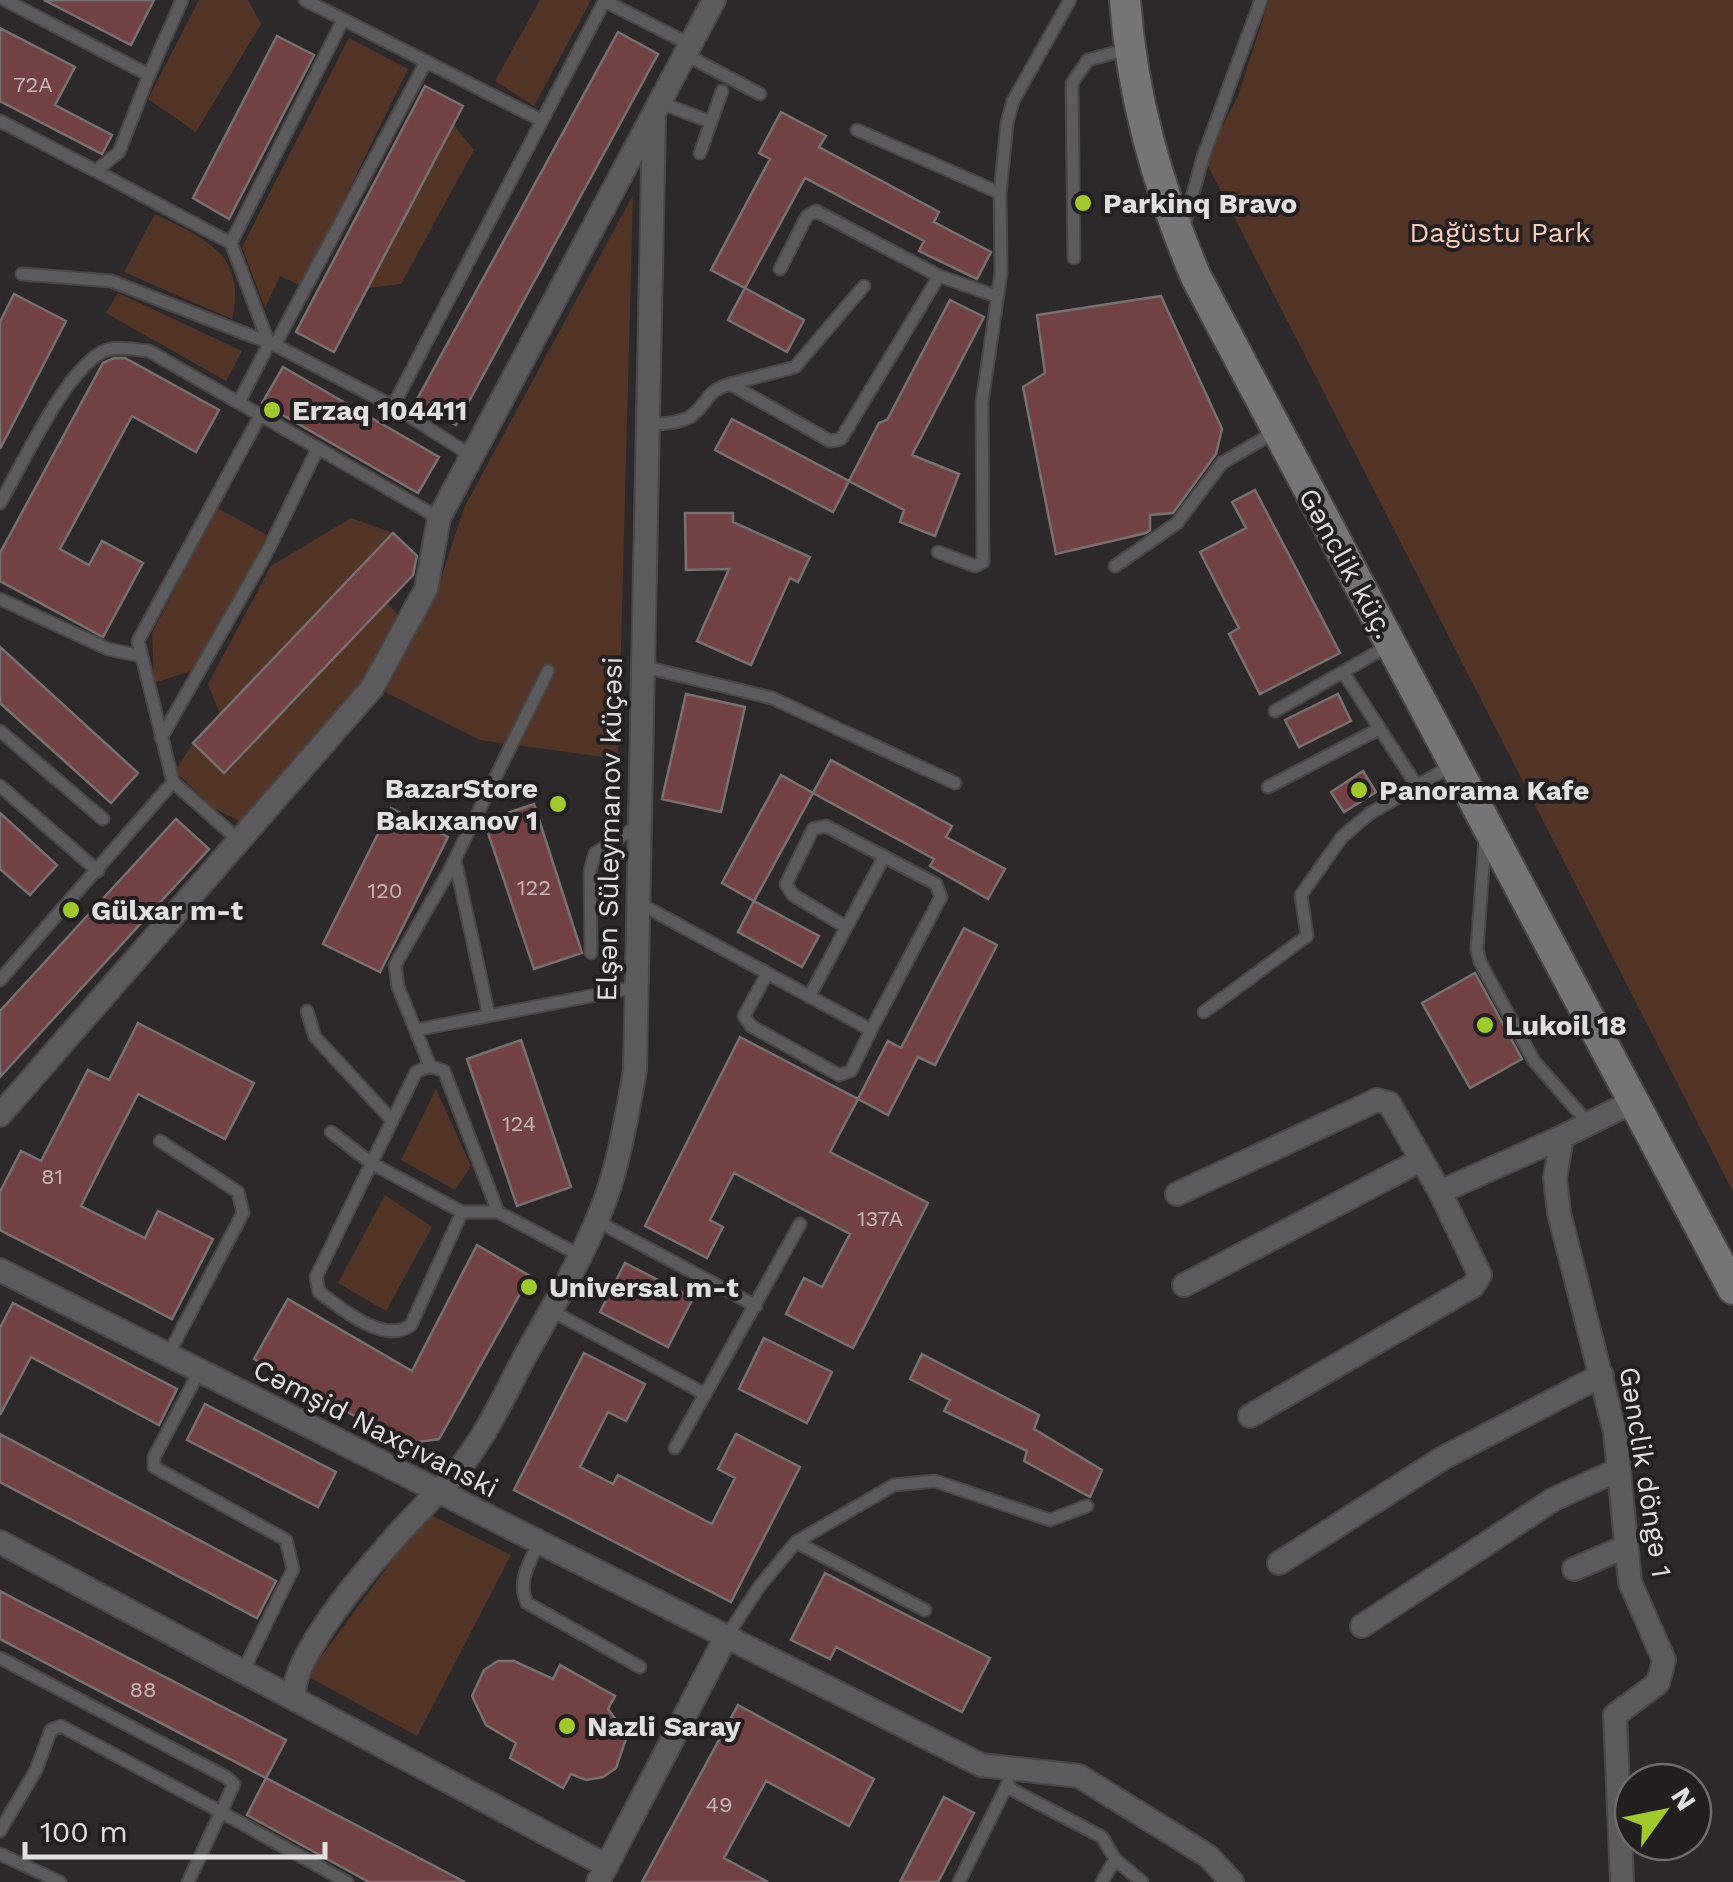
<svg xmlns="http://www.w3.org/2000/svg" width="1733" height="1882" font-family="'Work Sans',sans-serif">
<style>
.green{fill:#533527}
.building{fill:#714143;stroke:#777171;stroke-width:2.5}
.lines{fill:none;stroke-linecap:round;stroke-linejoin:round}
.lane-casing{stroke:#4a4648;stroke-width:15}
.street-casing{stroke:#4a4648;stroke-width:26}
.secondary-casing{stroke:#4a4648;stroke-width:34}
.lane{stroke:#5c5a5c;stroke-width:11}
.street{stroke:#5c5a5c;stroke-width:22}
.secondary{stroke:#777477;stroke-width:30}
.poi-dot{fill:#a0c92b;stroke:#231f21;stroke-width:4}
.labels{text-anchor:middle;stroke-width:8;stroke-linejoin:round;paint-order:stroke}
.number-label{font-size:22px;fill:#c6b8b9}
.poi-label{font-size:28px;font-weight:bold;fill:#e2dfe0;stroke:#231f21;text-anchor:start}
.park-label{font-size:28px;fill:#facdb9;stroke:#231f21}
.street-label{font-size:28px;fill:#e2dfe0;stroke:#231f21}
</style>
<rect width="100%" height="100%" fill="#2d292b"/>
<path class="green" d="M199 0H248L261 24 196 132 148 99Z
M540 0H591L534 106 495 81Z
M1269 0H1733V1192L1205 160 1238 96Z
M349 38 408 69 302 286 280 276 265 308 242 247Z
M453 124 474 150 401 284 367 288Z
M633 195 618 759 480 740 385 692 436 594 464 508Z
M155 214C205 239 247 254 232 319L124 272Z
M118 293 242 351 226 381 106 313Z
M217 508 267 535 197 669 154 683 152 633Z
M351 518 393 533 220 714 208 684 271 566Z
M387 603 399 616 358 693 239 821 212 807 175 771 193 743 224 773Z
M436 1089 471 1166 455 1190 401 1160Z
M385 1195 432 1227 386 1311 338 1283Z
M427 1513 511 1555 417 1736 307 1676Z"/>
<path class="building" d="M44 0H154L131 45Z
M0 28 75 67 55 105 112 135 102 154 0 101Z
M618 32 658 54 456 425 415 403Z
M277 36 314 55 229 219 193 198Z
M425 86 463 106 334 352 296 332Z
M781 112 826 136 819 147 939 212 934 222 991 252 977 279 919 251 924 241 805 178 745 288 711 270 770 159 759 153Z
M745 288 804 320 787 352 728 320Z
M14 294 66 321 0 449V322Z
M1161 296 1222 429 1216 454 1173 513 1150 515V530L1146 533 1056 554 1023 387 1045 373 1037 315Z
M950 300 984 317 912 455 959 474 935 536 900 522 904 510 849 481 879 423 887 420Z
M114 358H125L219 410 196 452 132 416 60 549 89 565 102 541 143 563 103 637 0 581V553L103 363Z
M283 367 439 457 418 493 262 403Z
M732 419 849 481 833 512 715 450Z
M1255 490 1340 653 1260 694 1229 634 1239 628 1200 552 1246 528 1232 502Z
M685 513H733V522L810 557 798 582 790 578 751 665 697 641 729 569 686 570Z
M393 533 417 556 413 575 224 773 193 743Z
M0 647 138 773 111 803 0 703Z
M686 694 745 707 721 812 662 799Z
M1338 694 1351 721 1299 747 1285 720Z
M831 760 952 826 946 837 1005 869 988 899 930 866 934 859 813 793Z
M1363 771 1376 792 1344 812 1331 792Z
M781 775 813 793 754 901 722 883Z
M534 804 582 953 534 969 484 821Z
M391 808 448 837 380 972 323 944Z
M0 813 57 865 30 895 0 869Z
M176 819 209 849 0 1077V1011Z
M754 901 819 936 802 967 738 932Z
M964 928 997 945 935 1065 918 1057 888 1115 858 1099 888 1041 901 1048Z
M1475 973 1522 1059 1470 1088 1422 1003Z
M138 1023 254 1083 225 1139 138 1094 81 1206 145 1238 158 1211 213 1239 172 1319 0 1230V1192L21 1151 41 1161 88 1070 109 1080Z
M740 1037 858 1099 830 1152 928 1203 853 1348 786 1314 804 1278 822 1287 850 1234 734 1173 710 1220 723 1227 707 1258 645 1226Z
M521 1040 571 1187 517 1206 467 1059Z
M477 1245 530 1276 439 1439 404 1444 254 1359 288 1299 412 1371Z
M625 1263 693 1298 668 1347 600 1312Z
M13 1303 177 1389 159 1425 31 1357 0 1415V1328Z
M764 1338 832 1372 807 1423 739 1389Z
M584 1353 645 1384 626 1421 608 1412 580 1467 613 1484 618 1475 712 1524 735 1478 718 1469 736 1434 800 1467 731 1602 514 1490Z
M922 1354 1039 1415 1034 1429 1102 1470 1090 1497 1024 1461 1027 1451 944 1411 950 1400 910 1379Z
M205 1404 336 1472 318 1507 187 1440Z
M0 1434 276 1581 257 1618 0 1482Z
M825 1573 990 1658 962 1712 836 1647 830 1659 791 1640Z
M0 1591 286 1740 266 1778 0 1639Z
M498 1661H514L553 1679 560 1665 615 1696 608 1709 627 1736 616 1768 603 1777 586 1780 571 1774 563 1788 510 1758 516 1743 486 1725 472 1696 484 1670Z
M738 1705 874 1779 849 1826 766 1781 724 1858 768 1882H642Z
M266 1778 465 1882H369L247 1815Z
M944 1797 974 1813 938 1882H900Z"/>
<g class="lines">
<defs>
<path id="lane" d="M5 0 149 75 182 0
M305 0 541 120
M605 1 691 45
M686 55 760 94
M661 103 708 121
M0 121 96 171 119 152 149 75
M857 130 1000 193
M700 153 722 91
M96 171 231 243
M1184 226 1203 157 1261 0
M1074 258 1072 83 1088 60 1128 49
M780 269 807 216 816 211 939 276 996 296
M22 274 111 281 275 345 393 406 472 456
M275 345 426 62
M730 384 795 367 864 286
M239 402 269 344 231 243 343 20
M393 406 605 0
M651 424C714 424 692 395 730 384L830 441 841 439 939 276
M0 503C23 464 63 374 102 352 115 345 134 350 149 351L439 518
M938 552 975 566 983 562 982 402 1001 273 1000 193 1007 123 1013 101 1070 0
M1115 566 1177 523 1222 463 1275 432
M0 599 108 649 141 656
M641 666 772 698 955 783
M1343 672 1417 786
M1275 711 1388 646
M0 731 103 819
M161 738 267 552 318 448
M0 786 98 871
M1268 787 1377 730
M1485 839 1477 949 1480 962 1534 1061 1588 1123
M240 841 173 782 138 641 261 414
M455 860 489 1016
M637 902 871 1030 941 897 936 884 826 826 813 829 786 884 793 895 846 927
M591 953 590 871 595 853 638 826
M767 974 744 1016 751 1026 839 1075 851 1071 871 1030
M0 980 173 782
M809 997 884 857
M307 1011 315 1037 392 1120
M1204 1012 1307 936 1301 895 1342 837 1369 814 1451 766
M416 1030 637 987
M430 1066 398 987 395 965 449 871 548 671
M331 1132 371 1163 462 1212H498
M160 1141 238 1192 243 1213 168 1355
M462 1212 411 1325C384 1345 342 1309 319 1292L316 1277 416 1072 430 1066 444 1071 498 1212 579 1255
M595 1220 756 1306
M550 1310 705 1394
M199 1372 154 1457V1467L286 1540 293 1569 243 1671
M675 1448 800 1224
M796 1542 925 1610
M538 1544C529 1564 517 1582 527 1603L640 1667
M725 1639 759 1587 796 1542 894 1485 935 1481 1050 1520 1087 1506
M0 1658 226 1777 234 1784 221 1812 347 1882
M1007 1787 1102 1837 1115 1859 1142 1882
M0 1831 36 1770 51 1730 61 1726 221 1812 188 1882
M0 1854 60 1882
M959 1882 1008 1783
M1102 1882 1115 1859"/>
<path id="street" d="M0 1115 372 688 426 589 439 518 714 0
M1440 1192 1562 1137
M1177 1194 1377 1100 1389 1103 1440 1192 1480 1275 1473 1286 1250 1416
M0 1270 981 1765 1079 1776 1208 1856 1232 1882
M1184 1285 1421 1160
M0 1542 607 1866
M1279 1563 1443 1458 1602 1375
M1574 1569 1625 1547
M1362 1626 1554 1499 1620 1469
M294 1696C292 1646 404 1525 442 1488 479 1451 499 1406 523 1360 553 1305 589 1249 609 1189 621 1150 628 1110 635 1070L654 118
M598 1882 725 1639
M1622 1882 1615 1715 1658 1683 1664 1660 1630 1582 1615 1432 1559 1213 1555 1178 1562 1137 1632 1102"/>
<path id="secondary" d="M1125 0C1132 98 1158 187 1196 277L1733 1289"/>
</defs>
<use href="#lane" class="lane-casing"/>
<use href="#street" class="street-casing"/>
<use href="#secondary" class="secondary-casing"/>
<use href="#lane" class="lane"/>
<use href="#street" class="street"/>
<use href="#secondary" class="secondary"/>
</g>
<g class="poi-dot">
<circle cx="1083" cy="203" r="10"/>
<circle cx="272" cy="410" r="10"/>
<circle cx="1359" cy="790" r="10"/>
<circle cx="558" cy="804" r="10"/>
<circle cx="71" cy="910" r="10"/>
<circle cx="1485" cy="1025" r="10"/>
<circle cx="529" cy="1287" r="10"/>
<circle cx="567" cy="1726" r="10"/>
</g>
<g class="labels">
<g class="number-label">
<text x="33" y="92">72A</text>
<text x="534" y="895">122</text>
<text x="385" y="898">120</text>
<text x="519" y="1131">124</text>
<text x="52" y="1184">81</text>
<text x="880" y="1226">137A</text>
<text x="143" y="1697">88</text>
<text x="719" y="1812">49</text>
</g>
<g class="poi-label">
<text x="1103" y="213">Parkinq Bravo</text>
<text x="292" y="420">Erzaq 104411</text>
<text x="538" y="798" text-anchor="end">BazarStore<tspan x="538" dy="32">Bakıxanov 1</tspan></text>
<text x="1379" y="800">Panorama Kafe</text>
<text x="91" y="920">Gülxar m-t</text>
<text x="1505" y="1035">Lukoil 18</text>
<text x="549" y="1297">Universal m-t</text>
<text x="587" y="1736">Nazli Saray</text>
</g>
<g class="park-label">
<text x="1500" y="242">Dağüstu Park</text>
</g>
<g class="street-label">
<text transform="translate(1347 563) rotate(61)" y="10">Gənclik küç.</text>
<text transform="translate(609 829) rotate(-89)" y="10">Elşən Süleymanov küçəsi</text>
<text transform="translate(376 1428) rotate(27)" y="10">Cəmşid Naxçıvanski</text>
<text transform="translate(1646 1472) rotate(81)" y="10">Gənclik döngə 1</text>
</g>
</g>
<g transform="translate(1663 1812) rotate(57)"><circle r="48" fill="#231f21" stroke="#6f6c6d" stroke-width="2.5"/>
<path d="M0-8L18 38L0 25L-18 38Z" fill="#a0c92b"/>
<text y="-15" font-size="28" font-weight="bold" text-anchor="middle" fill="#e2dfe0">N</text>
</g>
<path d="M25 1842v15h300v-15" fill="none" stroke="#e2dfe0" stroke-width="5"/>
<text x="40" y="1842" font-size="30" fill="#e2dfe0" stroke="#231f21" stroke-width="8" paint-order="stroke">100 m</text>
</svg>
